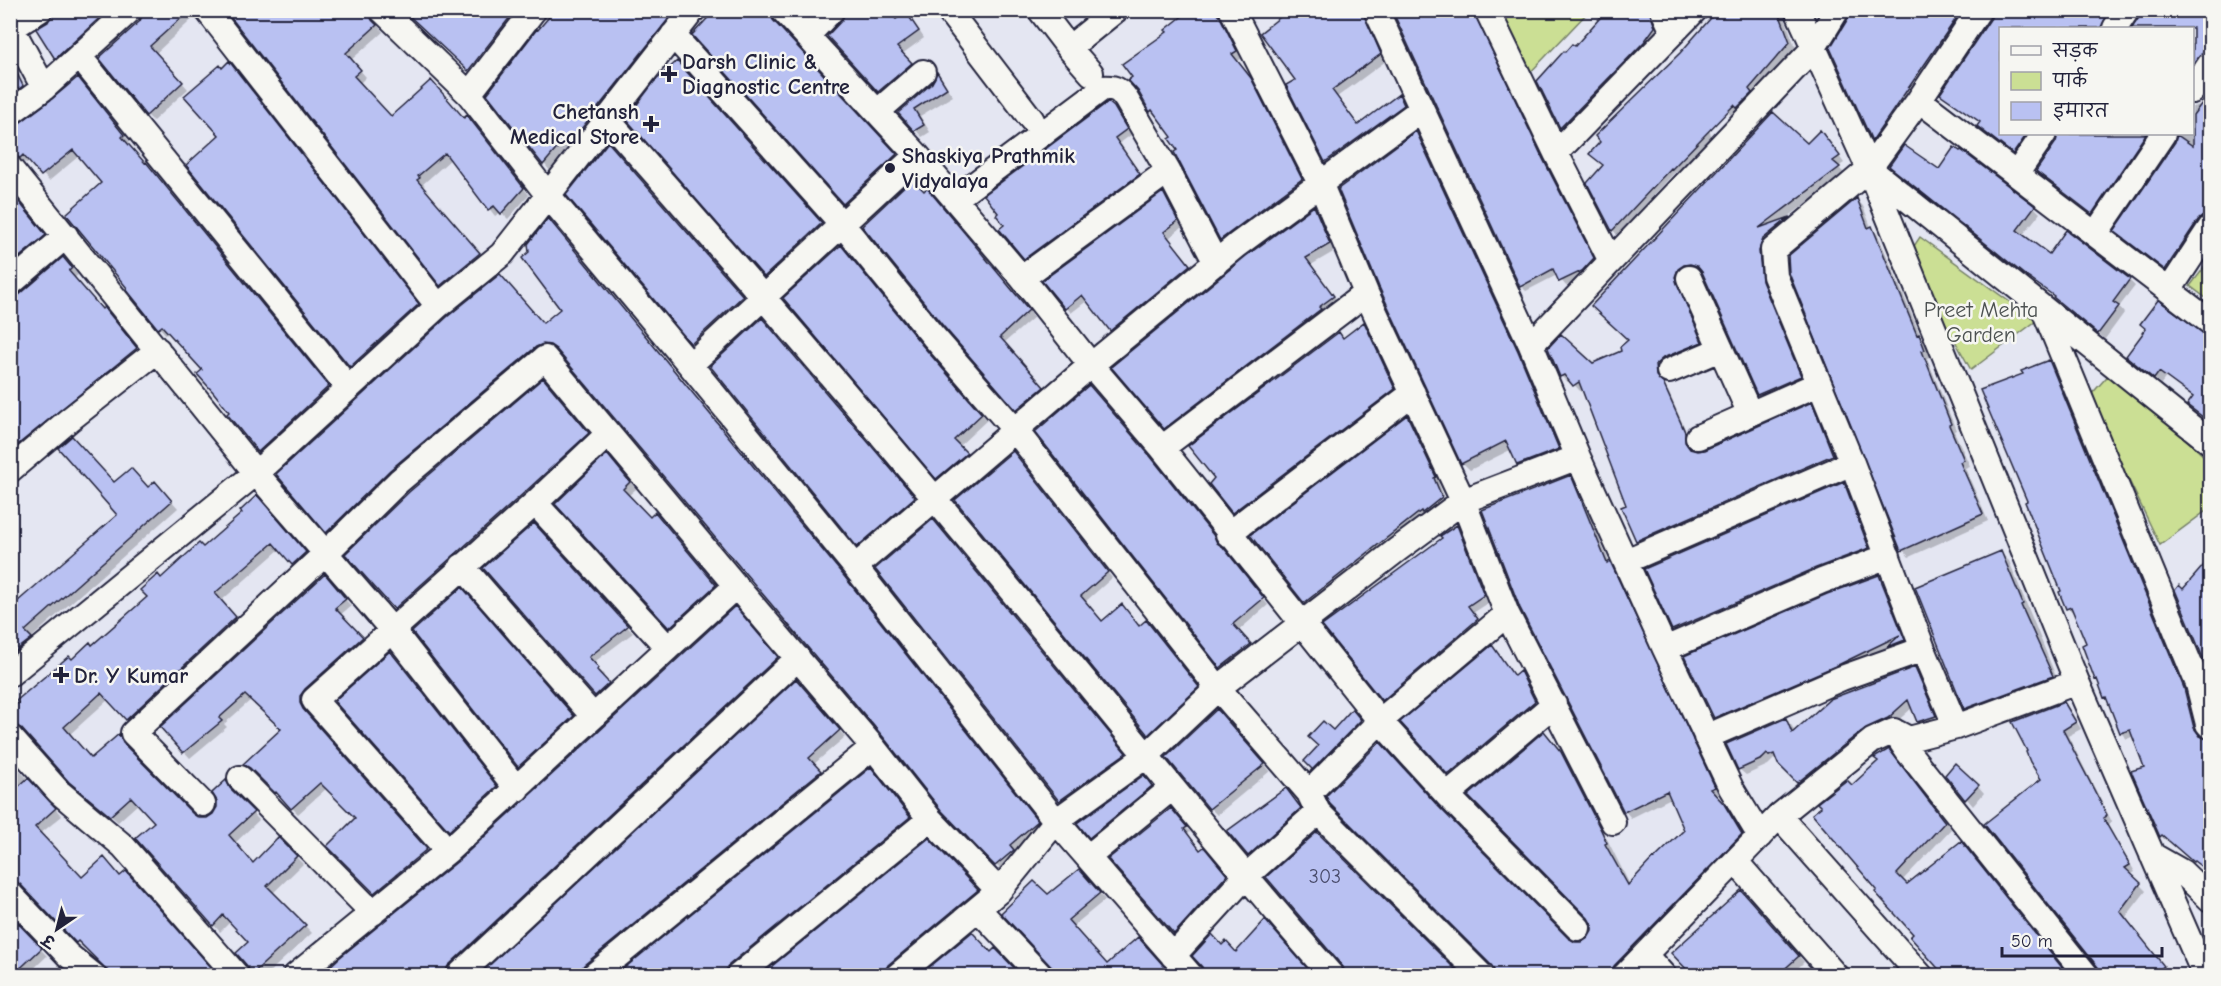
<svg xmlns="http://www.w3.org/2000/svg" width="2221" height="986" font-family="'Comic Neue','Playpen Sans Deva',sans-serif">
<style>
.green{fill:#cbdf94;stroke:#768068;stroke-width:1.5}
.shadow{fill:#0003}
.building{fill:#b9c1f2;stroke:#22223b;stroke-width:1.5}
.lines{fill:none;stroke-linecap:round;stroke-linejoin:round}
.minor-casing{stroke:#22223b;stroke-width:28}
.minor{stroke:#f6f6f2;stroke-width:24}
.poi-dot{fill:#22223b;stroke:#f6f6f2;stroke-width:2}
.labels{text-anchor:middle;stroke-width:5;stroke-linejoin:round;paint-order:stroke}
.number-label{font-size:20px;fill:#484a69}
.poi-label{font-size:22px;font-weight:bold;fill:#22223b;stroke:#f6f6f2;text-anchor:start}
.park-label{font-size:22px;fill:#4c5151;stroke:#f6f6f2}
</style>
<rect width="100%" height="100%" fill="#e4e6f2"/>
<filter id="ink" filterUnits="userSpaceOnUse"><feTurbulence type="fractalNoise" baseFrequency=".0167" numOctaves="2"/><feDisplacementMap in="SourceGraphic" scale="12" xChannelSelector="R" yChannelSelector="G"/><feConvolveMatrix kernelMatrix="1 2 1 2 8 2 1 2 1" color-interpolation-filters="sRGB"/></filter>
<g filter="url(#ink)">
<path class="green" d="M1494 11H1589L1525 78Z
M1920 237 2036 321 1971 370 1908 255Z
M2210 260V301L2190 286Z
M2113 370 2210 462V508L2160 545 2089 397Z"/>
<path class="shadow" d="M55 10H121L63 64 38 30 54 17Z
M145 10H202L156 53 188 89 153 121 147 115 141 21Z
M227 10H376L374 21 383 32 351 60 366 77 360 83 391 117 465 120 467 117 529 195 508 219 501 212 495 216 451 159 423 184 425 185 422 187 485 261 448 291Z
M405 10H527L476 76Z
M550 10H681L578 149 572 144 550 171 489 94 547 19Z
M716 10H776L774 20 778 27 901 161 850 209 694 35Z
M805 10H824L814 20Z
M847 10H905L924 38 902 54 916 69 885 97 829 36 847 15Z
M1192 10H1226L1224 17 1225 25 1242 58 1238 61 1257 87 1308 187 1228 246 1221 239 1176 153 1180 150 1174 137 1151 111 1139 90 1169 32Z
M1291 10H1366L1369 13V24L1386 61 1337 97 1359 126 1399 96 1406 103 1410 112 1333 168 1327 161 1288 86 1297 80Z
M1394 10H1479V23L1598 265 1588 276 1566 286 1557 275 1526 291 1521 286Z
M1607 10H1654L1655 23 1660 33 1567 133 1561 128 1539 82 1575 48Z
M1722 10H1782L1796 49 1734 119 1728 112 1699 35Z
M1853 10H1973L1879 146 1873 140 1832 49Z
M1994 10H2121L2109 28H2000V134H2040L2020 159 1986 133 1979 126 1981 123 1942 94 1992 19Z
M2142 10H2210V58L2192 82V28H2134Z
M10 55 28 93 10 107Z
M1679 64 1712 137 1678 173 1676 171 1617 235 1613 230 1589 184Z
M222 69 235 70 424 312 358 372 188 165 221 136Z
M683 69 827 230 771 282 628 119Z
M937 75 953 96 920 116 930 132 922 137 900 113 934 84Z
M84 85 130 142 127 144 145 165 146 164 153 170 334 394 265 457 231 412 204 370 169 332 166 335 160 328 128 289 103 183 79 156 49 181 30 160 27 163 16 160 10 162V129Z
M2210 90V222L2173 276 2123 238 2176 143 2179 134H2192V107L2200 105Z
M1111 105 1131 135 1120 143 1144 180 1031 263 1025 258Z
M1416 133 1423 140 1525 359 1565 456 1526 471 1518 464 1512 449 1470 470 1463 463Z
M2059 134H2157L2099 219 2038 171 2060 136Z
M1826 138 1844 163 1838 167 1845 174 1788 217 1795 224 1769 246 1806 382 1765 400 1758 394 1703 271 1697 269 1690 270 1680 284 1707 348 1660 371 1661 384 1668 391 1690 440 1691 451H1704L1811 404 1817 410 1839 462 1643 546 1637 540 1628 506 1583 389 1580 391 1570 380 1567 382 1561 376 1623 352 1630 340 1599 312 1807 145Z
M614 149 748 303 698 349 568 195Z
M1939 171 2034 207 2040 213 2022 236 2049 256 2129 280 2135 286 2119 307 2124 313 2105 339 2055 297 1896 172Z
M10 192 51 242 10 277Z
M924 193 932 196 1034 317 1004 343 1048 393 1023 415 945 326Z
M1163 194 1168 199 1182 227 1169 238 1195 271 1117 335 1088 300 1071 313 1045 281Z
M1857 200 1863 206 1871 227 1878 235 1922 339 1925 343 1931 357 1927 358 1956 430 1954 431 1970 466 1965 468 1988 521 1909 557 1903 550Z
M1314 208 1320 214 1335 251 1311 265 1339 303 1171 434 1165 428Z
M70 265 78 275 74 278 102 311 110 316 142 355 10 462V332L14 299Z
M1364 324 1370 330 1400 395 1239 518 1233 512 1344 339Z
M543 325 850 584 1043 828 1003 872 942 809 885 737 558 351 550 350 334 538 278 474Z
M768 326 920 504 864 552 858 546Z
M2210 341V424L2189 405 2194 398 2166 377 2161 384 2134 362Z
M928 353 987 420 959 446 971 459 943 483 938 478Z
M2049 362 2055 368 2190 696 2200 736 2203 739 2210 741V875L2169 840 2167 842 2162 837 2133 772 2146 768 2134 736 2127 739 2121 733 2109 701 2096 679 2088 644 2075 614 2068 608 2029 502 2024 375Z
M550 387 594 440 402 615 347 554Z
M1095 393 1268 605 1238 631 1256 651 1227 673 1037 432Z
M1407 417 1413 423 1441 483 1439 484 1447 504 1312 609 1252 536Z
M1018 458 1112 578 1085 602 1102 622 1151 627 1203 693 1154 739 957 501Z
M614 463 636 489 628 496 650 519 661 520 722 592 676 633 670 627Z
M1570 477 1576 483 1610 564 1615 569 1720 793 1714 795 1730 812 1747 840 1618 976H1497L1443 813 1567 939 1574 943H1583L1590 939 1593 932V925L1550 739 1567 759 1630 885 1686 830 1671 798 1631 818 1625 811 1521 608Z
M114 484 161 489 178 508 31 638 37 645 10 667V596L18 603 119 515Z
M1844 484 1849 489 1874 553 1679 635 1673 629 1646 569Z
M263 504 311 560 300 571 280 549 221 601 242 625 133 726 109 699 69 735 91 760 119 736 126 742 129 751 192 815 198 819H208L214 815 226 782 233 788 236 796 259 820 235 843 253 864 278 839 303 864 273 893 312 933 265 976H253L249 966 250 942 231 921 220 932 137 838 156 822 139 803 118 822 78 788 23 730 15 729 10 731V711L72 661 93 647 149 597 161 580Z
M939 527 1130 760 1066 806 877 569Z
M1457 527 1463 534 1490 602 1473 613 1484 627 1389 706 1383 700Z
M540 531 633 633 593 663 604 675 602 677 614 690 602 701 596 695Z
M2001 553 2009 561 2059 684 1973 716 1965 708Z
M1879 576 1885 582 1910 647 1721 724 1715 717Z
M330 582 351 606 340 615 368 644 306 702V711L309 717 432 856 381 898 329 846 357 818 327 788 298 814 258 774 245 764 283 730 252 699 224 724 227 727 190 758 162 727Z
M468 596 579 723 525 772 414 632Z
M741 614 783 664 452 976H324L459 863Z
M1492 647 1515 677 1520 673 1525 679 1540 707 1455 780 1403 723Z
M390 653 503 794 457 836 450 830Z
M1915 669 1921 675 1941 722 1924 728 1918 722 1912 708 1894 724 1804 788 1774 759 1768 765 1746 775 1739 769 1786 720 1792 726 1795 733Z
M796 681 845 737 814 764 825 778 586 976H482Z
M2064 704 2070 710 2081 729 2068 736 2112 822 2108 825 2135 872 2130 875 2146 891 2125 918 2169 973 2166 976H2102L2043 779Z
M1224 717 1270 771 1217 815 1210 808Z
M1359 718 1367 728 1317 778 1312 772 1314 769 1306 761 1333 732Z
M1895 757 1951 829 1902 881 1907 886 1967 850 2068 976H1945L1912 937 1915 935 1852 787Z
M10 760 62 816 40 834 82 879 121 878 133 880 217 976H109V971L86 947 84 949 28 890 22 886 10 888Z
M871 769 915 824 731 976H618Z
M1947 775 1978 786 1984 793 1973 806Z
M1144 777 1158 793 1097 843 1090 836Z
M1292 796 1306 816 1255 861 1249 855Z
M1175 814 1190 832 1187 835 1200 852 1208 854 1231 881 1179 938 1175 933Z
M1317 834 1459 976H1347Z
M929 840 983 897 891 976H763Z
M1085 877 1105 900 1073 926 1108 965 1144 945 1171 976H1062L1003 913 1048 896Z
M1747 898 1804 962 1790 976H1693L1673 953Z
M10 917 47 956 26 976H10Z
M1271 928 1312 976H1206L1223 947 1236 954Z
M972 934 991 954 995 950 1019 976H922Z"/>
<path class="building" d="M54 10H108L55 59 36 29 48 22Z
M144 10H190L150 46 183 82 146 116 99 58 140 21Z
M225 10H368L372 20 377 25 346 53 361 70 354 76 391 116 431 80 464 118 467 115 524 188 501 214 494 206 488 210 445 153 418 176 420 178 417 180 480 253 440 286Z
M403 10H513L514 12 468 71Z
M555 10H662L670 17 570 143 565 139 543 165 487 94 537 29 538 30Z
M715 10H769L773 20 897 154 843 204 692 35Z
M846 10H887L896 19 906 12 919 31 897 47 912 63 878 92 827 36 842 20Z
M1190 10H1214L1221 19 1237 51 1232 54 1251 78 1302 179 1220 240 1174 152 1177 150 1169 139 1172 137 1152 110 1150 112 1138 91 1128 80 1132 77 1122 64 1167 32 1165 30Z
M1289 10H1362L1381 54 1332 90 1358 125 1399 94 1404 105 1325 162 1286 85 1295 80 1260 33Z
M1392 10H1473L1543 159 1594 258 1582 271 1559 282 1553 269 1520 287Z
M1607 10H1649L1655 27 1644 42 1560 128 1537 81 1564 51 1565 52 1572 44 1575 46Z
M1718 10H1778L1790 42 1749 89 1752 93 1737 108 1734 105 1672 169 1671 168 1612 231 1587 183 1603 165 1589 154 1600 142 1595 136 1680 53Z
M1851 10H1962L1872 141 1830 48 1849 17Z
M1993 10H2105L2108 13 2101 28H2001V134H2027L2013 154 1977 126 1980 122 1940 94 1991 18Z
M2144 10H2211V50L2203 52 2193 65V28H2132Z
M10 59 23 86 10 95Z
M229 61 419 304 350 367 186 165 219 135 184 96 220 65 222 68Z
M677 61 822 223 764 277 626 119 654 82Z
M937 72 947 88 914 109 924 125 914 131 898 113 932 83Z
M78 77 124 135 122 137 145 163 146 162 329 386 258 452 227 414 229 412 214 393 197 374 202 370 162 326 158 329 126 289 127 288 66 214 101 183 73 150 41 176 23 155 20 158 10 154V127L18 124 52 99Z
M2211 91V214L2203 216 2198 220 2165 270 2114 231 2175 142 2177 135 2193 146V115Z
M1108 102 1114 107 1127 129 1115 138 1140 174 1024 259 999 229 1004 225 996 215 998 213 984 195Z
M1773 112 1807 143 1820 130 1840 156 1833 161 1840 167 1759 228 1790 217 1763 239 1759 251 1762 281 1801 376 1757 395 1702 272 1697 266 1690 264 1684 265 1678 269 1675 277 1702 342 1663 358 1655 365 1656 376 1663 383 1685 432V442L1690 449 1697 451 1704 450 1812 402 1833 455 1636 541 1621 507 1626 505 1579 382 1573 386 1564 375 1560 377 1548 348 1561 334 1593 363 1621 351 1620 347 1628 340 1591 306Z
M1416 131 1518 351 1559 449 1517 465 1506 441 1461 464 1379 287 1338 189Z
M2058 134H2146L2092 214 2036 171 2056 142Z
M608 142 743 296 691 344 566 195Z
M1904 145 1939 169 1954 147 1960 151 1961 150 2035 206 2017 230 2049 254 2066 230 2130 279 2113 302 2119 306 2098 334 2053 297 2054 296 2026 276 1889 166Z
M912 179 924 191 927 188 1029 310 1000 337 1044 387 1016 410 944 327 862 226Z
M10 191 46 235 10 265Z
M1163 192 1178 221 1164 232 1190 265 1110 331 1082 295 1065 309 1042 281Z
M1857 198 1868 228 1872 226 1917 335 1919 334 1925 350 1922 351 1951 424 1949 425 1964 460 1960 462 1983 514 1901 551 1789 273 1788 256Z
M1314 206 1330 244 1306 258 1334 296 1319 307 1321 309 1164 429 1111 367 1246 256Z
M548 218 844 576 1038 821 1010 845 1014 850 995 866 941 810 884 738 556 349 550 345 543 344 536 347 390 470 326 533 276 474 447 317 500 274 543 323 560 309 522 258 529 252 528 244Z
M841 245 922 345 982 414 954 440 967 453 936 479 783 298Z
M63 257 72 268 69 271 102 309 104 307 137 348 10 451V298L19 295Z
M2158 300 2211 338V423L2187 405 2193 397 2159 372 2154 379 2126 356 2146 329 2140 324Z
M762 318 915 497 857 547 710 366Z
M1364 322 1395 389 1232 513 1209 484 1214 478 1188 446 1339 332 1343 338Z
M2049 360 2184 688 2194 728 2200 736 2211 740V874L2194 861 2193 862 2162 835 2160 837 2131 771 2144 767 2130 730 2120 733 2106 697 2104 698 2097 679 2095 680 2082 645 2086 643 2071 607 2066 609 2059 592 2061 591 2025 502 2027 501 1980 390 2023 374 2021 371Z
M543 378 589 433 525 492 394 609 345 554 409 492Z
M1089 385 1151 457 1214 536 1217 543 1223 547 1264 598 1233 624 1251 644 1220 668 1035 432Z
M1407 415 1436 477 1434 478 1442 497 1422 513 1421 511 1304 603 1250 535Z
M72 436 114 482 131 468 148 487 155 481 172 501 25 631 32 638 10 655V608L117 515 58 448Z
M1013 451 1108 572 1081 596 1102 621 1122 604 1139 626 1146 620 1199 687 1148 735 955 500Z
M607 454 630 482 623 489 650 517 655 512 716 585 669 628 555 504Z
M1571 475 1607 563 1610 561 1715 787 1710 789 1724 804 1742 834 1614 966 1609 975H1496L1492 966 1330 804 1326 796 1380 742 1437 805 1568 938 1575 942H1582L1588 938 1592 931V925L1588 918 1468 796 1544 731 1561 752 1601 830 1607 843 1605 844 1628 885 1653 858 1654 859 1684 830 1667 791 1624 812 1520 608 1482 510Z
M1844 482 1869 548 1816 568 1672 630 1644 569Z
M257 495 306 552 292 565 273 543 215 593 236 617 126 720 101 693 64 727 91 758 119 734 123 743 193 814 199 818H207L213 814 217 807V801L212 793 226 780 230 788 254 812 229 835 253 863 278 837 297 856 267 886 306 925 251 975 248 967 236 953 248 942 223 915 213 926 135 838 154 822 131 797 110 816 69 782 21 728 10 723V709L18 703 16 701 69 656 72 659 90 642 92 645 147 597 140 590 158 574 161 578 199 543 203 547 242 513 240 511Z
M933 519 1126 753 1059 801 875 569Z
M534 523 628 626 589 657 599 668 597 670 609 683 595 696 483 568Z
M1457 525 1484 595 1468 606 1478 619 1382 701 1322 626 1442 538 1440 536Z
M2001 551 2023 604 2021 605 2053 676 1964 709 1915 587Z
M2211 557V677L2175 590 2179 585 2183 589Z
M325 574 346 599 335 608 363 637 305 689 300 696V703L303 709 427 849 374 893 327 846 355 818 320 783 291 809 276 792 275 793 250 768 243 764 281 729 245 695 219 718 222 721 183 753 160 727Z
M1879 575 1905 640 1887 647 1900 635 1840 664 1714 718 1684 656 1827 594Z
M462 587 574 716 518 767 412 632Z
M735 606 778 657 448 966 444 975H321L339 958 458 861Z
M1492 645 1514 676 1520 671 1535 701 1448 775 1400 722Z
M390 651 497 786 449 831 334 701Z
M1915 667 1936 716 1917 722 1908 700 1888 718 1866 728 1854 737 1797 783 1778 764 1774 754 1769 756 1767 754 1762 759 1738 770 1726 744 1786 718 1792 733 1830 699Z
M796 679 840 730 809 758 821 771 584 965 579 975H479Z
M2064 702 2076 722 2063 730 2107 815 2103 818 2130 865 2125 868 2141 883 2120 911 2164 966 2152 975H2101L2098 967 1984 824 2041 779 2030 762 2026 752 2027 751 2012 722Z
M1217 709 1265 764 1209 809 1166 757Z
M1352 709 1361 720 1310 772 1312 769 1304 761 1318 746 1308 737 1323 721 1333 730Z
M1889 749 1945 822 1897 874 1907 884 1961 841 2068 975H1944L1910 937 1913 934 1875 892 1877 890 1812 814 1821 807 1817 803 1847 780 1852 785 1878 761 1874 758Z
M1955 763 1979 785 1965 800 1945 775Z
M871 767 910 817 729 965 724 975H616Z
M1144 775 1152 786 1089 838 1077 823Z
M28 778 56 808 35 827 82 877 104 857 120 876 126 871 218 975H112L78 941 76 943 20 884 10 880V794Z
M1286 788 1301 808 1248 856 1227 831Z
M1171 808 1187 827 1184 829 1200 850 1204 847 1227 875 1174 934 1108 859Z
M1317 832 1461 975H1346L1343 967 1266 877Z
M929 838 978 890 888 965 883 975H761Z
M1079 869 1100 893 1068 920 1081 935 1107 964 1138 937 1172 975H1059L1001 913 1034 881 1048 894Z
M1741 890 1799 956 1778 975H1692L1671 953Z
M10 915 42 948 13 975H10Z
M1265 920 1313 975H1205L1202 967 1192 956 1212 934 1222 945 1226 941 1236 952Z
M972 932 991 952 995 948 1019 973 1016 975H920Z"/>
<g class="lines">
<defs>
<path id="minor" d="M207 10 438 306
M382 10 469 94 547 194 690 365 855 567 1056 821 1191 976
M783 10 917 155 1022 278 1091 365 1162 448 1380 721 1447 795 1578 928
M955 10 951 14 1032 120
M1040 10 1069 48 1091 73
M1232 10 1320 183 1366 293 1463 501 1507 614 1613 822
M1376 10 1531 345 1578 457 1665 649 1731 788 1760 836
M1487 10 1556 153 1610 259
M1663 10 1673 32
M1797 10 1869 169 2077 682 2205 976
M10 25 44 88
M12 28 40 10
M2115 28 2127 10
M673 35 842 224 933 336 1015 430 1218 688 1309 793 1318 812 1482 976
M808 35 832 10
M1069 48 1116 10
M79 56 348 387
M2192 91 2210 64
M469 94 534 10
M1919 100 2210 322
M877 112 923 72
M10 113 44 88 130 10
M607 119C718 244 827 370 935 499 1068 657 1195 820 1332 976
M1556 153 1695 10
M10 168 256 473 393 631 517 789
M1871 170 2210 442
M2017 173 2044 134
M955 199 1103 88C1115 87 1120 90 1126 99L1168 171 1216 263
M2096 233 2163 134
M1022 278 1168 171
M1689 278 1750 414
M10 284 66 236
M2170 289 2210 228
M2044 310 2198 684 2208 724 2210 726
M1531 345 1813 49 1837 10
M690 365 917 155
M1669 371 1721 349
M1698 437 1818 384
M1162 448 1366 293
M10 470 69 420 158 350
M1228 534 1413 393
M1626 561 1852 463
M462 566 593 716
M855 567 1091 365 1237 245 1422 109
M736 586 873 747 930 819 999 891
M1665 649 1822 581 1888 556
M10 674 256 473 438 306 502 254 693 10
M1956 727 1923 649 1852 463 1775 276 1773 250 1869 169 1919 100 1979 10
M1894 731 1908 752 2087 976
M10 737 59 792 123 846 237 976
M1706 737 1842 678 1923 649
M240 778 373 913
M1309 793 1380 721 1507 614
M1447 795 1554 704
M203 804 133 733 325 554 399 481 545 358 736 586 668 648
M1779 816 1872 741 1894 731 1909 739 1956 727 2077 682
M448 851 314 700 535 503 607 435
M2152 855 2182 872 2210 899
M1088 857 1172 788
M1736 862 1836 976
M10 894 68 955 94 976
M979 910 1041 976
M1645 955 1664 976
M1173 956 1245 877 1318 812
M295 976 448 851 668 648 535 503
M458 976 798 658
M593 976 873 747
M738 976 930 819
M897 976 999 891 1056 821 1146 756 1218 688 1397 550 1463 501 1578 457
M1624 976 1779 816 1921 976"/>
</defs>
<use href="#minor" class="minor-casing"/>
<use href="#minor" class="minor"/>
</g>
</g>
<g class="poi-dot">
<path d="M666 65h6v6h6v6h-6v6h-6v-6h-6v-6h6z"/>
<path d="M648 115h6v6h6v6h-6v6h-6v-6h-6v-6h6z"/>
<circle cx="890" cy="168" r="6"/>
<path d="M58 666h6v6h6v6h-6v6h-6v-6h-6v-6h6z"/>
</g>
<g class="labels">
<g class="number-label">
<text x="1325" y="883">303</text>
</g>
<g class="poi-label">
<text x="682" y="69">Darsh Clinic &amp;<tspan x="682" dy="25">Diagnostic Centre</tspan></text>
<text x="639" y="119" text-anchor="end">Chetansh<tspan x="639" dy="25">Medical Store</tspan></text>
<text x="902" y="163">Shaskiya Prathmik<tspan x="902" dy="25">Vidyalaya</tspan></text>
<text x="74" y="683">Dr. Y Kumar</text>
</g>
<g class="park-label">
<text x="1981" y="317">Preet Mehta<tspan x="1981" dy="25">Garden</tspan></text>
</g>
</g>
<rect width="2221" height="986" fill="none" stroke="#f6f6f2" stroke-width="36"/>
<rect x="18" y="18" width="2185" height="950" fill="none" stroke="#22223b" stroke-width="2" filter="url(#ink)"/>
<rect x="1999" y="27" width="195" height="108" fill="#f6f6f2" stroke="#a1a1a9" stroke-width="1.5"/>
<rect x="2011" y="46" width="30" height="9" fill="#f6f6f2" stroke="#a1a1a9" stroke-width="1.5"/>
<text x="2053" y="57" font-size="18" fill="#22223b">सड़क</text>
<rect x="2011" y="72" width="30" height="18" fill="#cbdf94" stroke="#a1a1a9" stroke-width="1.5"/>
<text x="2053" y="87" font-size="18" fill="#22223b">पार्क</text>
<rect x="2011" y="102" width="30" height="18" fill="#b9c1f2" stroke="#a1a1a9" stroke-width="1.5"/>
<text x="2053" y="117" font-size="18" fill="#22223b">इमारत</text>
<g transform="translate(57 929) rotate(215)" stroke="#f6f6f2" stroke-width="4.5" paint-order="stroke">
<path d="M0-4.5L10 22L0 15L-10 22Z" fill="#22223b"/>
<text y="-9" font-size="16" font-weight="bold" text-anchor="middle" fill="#22223b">उ</text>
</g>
<path d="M2002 947v9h160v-9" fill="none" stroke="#22223b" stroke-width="3"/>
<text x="2011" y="947" font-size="18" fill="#22223b" stroke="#f6f6f2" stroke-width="4.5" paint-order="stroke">50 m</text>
</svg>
